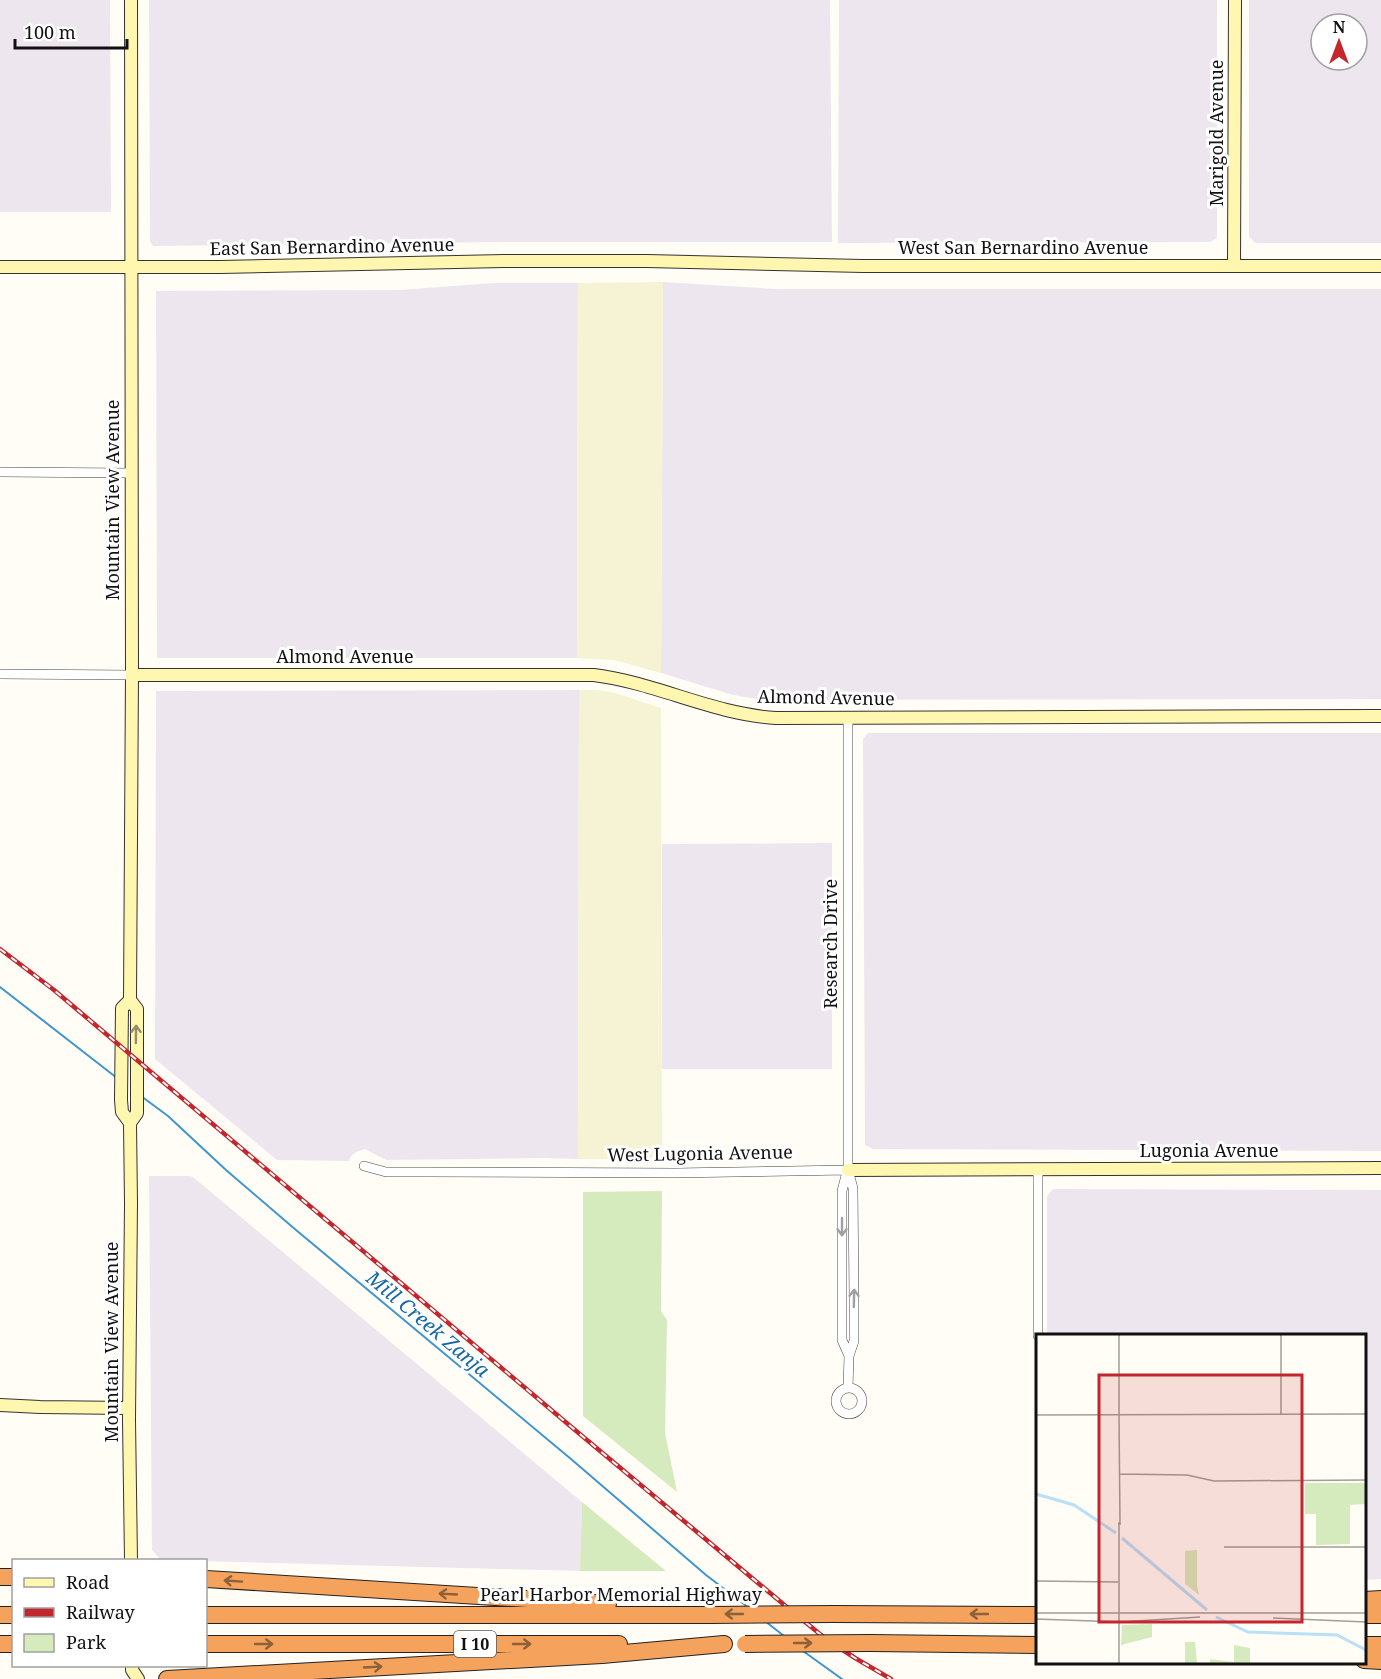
<svg xmlns="http://www.w3.org/2000/svg" width="1381" height="1679" font-family="'Noto Serif',serif">
<style>
.industrial{fill:#eee6ef;fill-rule:evenodd}
.farmland{fill:#f6f3d4}
.green{fill:#d5ebbd}
.lines{fill:none;stroke-linecap:round;stroke-linejoin:round}
.stream{stroke:#3f96cf;stroke-width:2}
.street-casing{stroke:#444;stroke-width:10}
.secondary-casing{stroke:#333;stroke-width:14}
.highway-casing{stroke:#222;stroke-width:18}
.street{stroke:#fff;stroke-width:9}
.secondary{stroke:#fff6b0;stroke-width:12}
.highway{stroke:#f5a25d;stroke-width:16}
.rail-casing{stroke:#c4262e;stroke-width:4.5}
.rail{stroke:#fff;stroke-width:2;stroke-dasharray:7;stroke-linecap:butt}
.highway-bridge-casing{stroke:#222;stroke-width:18;stroke-linecap:butt}
.highway-bridge{stroke:#f5a25d;stroke-width:16}
.oneway{stroke:#948f68}
.oneway2{stroke:#a0a0a0}
.oneway3{stroke:#8e613b}
.labels{text-anchor:middle;stroke-width:6;stroke-linejoin:round;paint-order:stroke}
.shield{fill:#fff;stroke:#585858;stroke-width:1.5}
.shield-label{font-size:16px;font-weight:bold;fill:#111}
.street-label{font-size:18px;fill:#111;stroke:#fff}
.water-label{font-size:20px;font-style:italic;fill:#1768a6;stroke:#fff}
.inset-river{fill:none;stroke:#b9e0f7;stroke-width:3}
.inset-road{fill:none;stroke:#a09f9a;stroke-width:1.5}
.view{fill:#c4262e;fill-opacity:0.15;stroke:#c4262e;stroke-width:3}
.inset-edge{fill:none;stroke:#111;stroke-width:3}
</style>
<rect width="100%" height="100%" fill="#fffdf5"/>
<path class="industrial" d="M0 0H110L111 212H0Z
M149 0H830L832 242H507L153 246 150 241Z
M839 0H1217V238L1210 242 838 243Z
M1249 0H1381V243H1255L1249 236ZM1321 24H1357V60H1321Z
M663 282 776 289H1381V699L763 700 733 695 661 673Z
M494 283H578L577 658H157L156 291 400 290Z
M579 690 578 1159 545 1158 386 1160 365 1149 356 1152 351 1156 349 1161 277 1160 155 1059 156 691Z
M868 733H1381V1151L873 1149 865 1145 863 739Z
M832 843V1069H662V844Z
M190 1176 193 1177 582 1502 580 1571 161 1560 152 1550 149 1176Z
M1053 1189 1381 1190V1579L1365 1580 1364 1336 1047 1335V1196Z"/>
<path class="farmland" d="M663 282 661 673 614 660 577 658 578 283Z
M579 690H597L615 693 661 708 662 1159H578Z"/>
<path class="green" d="M662 1191 661 1311 667 1320 665 1433 677 1492 583 1416V1192Z
M582 1502 666 1571H580Z"/>
<g class="lines">
<path class="stream" d="M0 987 117 1078
M141 1096 168 1116 226 1170 296 1230 571 1459 706 1575 749 1608
M765 1621 784 1636
M803 1651 842 1679"/>
<defs>
<path id="street" d="M0 472 131 473
M0 674 132 675
M848 718V1170L853 1188 854 1298V1341L849 1356 848 1388
M364 1166 386 1172H426L675 1173 848 1170
M1038 1169V1336
M847 1172 842 1191V1340L849 1356
M836 1401a13 13 0 1 1 26 0a13 13 0 1 1-26 0Z"/>
<path id="secondary" d="M131 0 132 675 130 1000 137 1009V1113L130 1123 131 1203 129 1420 131 1560
M1234 266 1235 0
M0 267H220L504 261H647L863 266H1381
M132 675H594C657 683 712 714 776 718L1381 716
M130 1000 122 1008 121 1100 122 1112 130 1123
M848 1170 1381 1168
M0 1405 40 1407 129 1408
M132 1666V1670L138 1679"/>
<path id="highway" d="M0 1577H14
M206 1579 608 1604
M1364 1600 1381 1599
M834 1614 1038 1615
M0 1615H14
M206 1615H709
M1364 1615H1381
M871 1643 1038 1645
M0 1644H14
M206 1644H619
M1364 1645H1381
M1364 1660 1381 1661
M167 1679 602 1655 724 1644"/>
</defs>
<use href="#street" class="street-casing"/>
<use href="#secondary" class="secondary-casing"/>
<use href="#highway" class="highway-casing"/>
<use href="#street" class="street"/>
<use href="#secondary" class="secondary"/>
<use href="#highway" class="highway"/>
<defs>
<path id="rail" d="M0 949 54 990 575 1430 788 1608 826 1639 855 1658 891 1679"/>
</defs>
<use href="#rail" class="rail-casing"/>
<use href="#rail" class="rail"/>
<defs>
<path id="highway-bridge" d="M709 1615 834 1614
M745 1644 871 1643"/>
</defs>
<use href="#highway-bridge" class="highway-bridge-casing"/>
<use href="#highway-bridge" class="highway-bridge"/>
</g>
<defs><path id="oneway-shaft" d="M-6 0H5M1.5-3L5.5 0L1.5 3" fill="none" stroke-width="1.6" stroke-linecap="round" stroke-linejoin="round" transform="scale(1.5)"/></defs>
<use class="oneway" href="#oneway-shaft" transform="translate(136 1034) rotate(-89)"/>
<g class="oneway2">
<use href="#oneway-shaft" transform="translate(842 1227) rotate(90)"/>
<use href="#oneway-shaft" transform="translate(854 1298) rotate(-89)"/>
</g>
<g class="oneway3">
<use href="#oneway-shaft" transform="translate(233 1581) rotate(-176)"/>
<use href="#oneway-shaft" transform="translate(448 1594) rotate(-177)"/>
<use href="#oneway-shaft" transform="translate(734 1614) rotate(180)"/>
<use href="#oneway-shaft" transform="translate(979 1614) rotate(-180)"/>
<use href="#oneway-shaft" transform="translate(803 1643)"/>
<use href="#oneway-shaft" transform="translate(264 1644)"/>
<use href="#oneway-shaft" transform="translate(522 1644)"/>
<use href="#oneway-shaft" transform="translate(373 1667) rotate(-3)"/>
</g>
<g class="labels">
<rect class="shield" x="454" y="1631" width="42" height="26" rx="4.5"/>
<g class="shield-label">
<text x="475" y="1650">I 10</text>
</g>
<g class="street-label">
<text transform="translate(1217 133) rotate(-90)" y="6">Marigold Avenue</text>
<text transform="translate(332 247) rotate(-1)" y="6">East San Bernardino Avenue</text>
<text x="1023" y="254">West San Bernardino Avenue</text>
<text transform="translate(113 500) rotate(-90)" y="6">Mountain View Avenue</text>
<text x="345" y="663">Almond Avenue</text>
<text transform="translate(826 698) rotate(1)" y="6">Almond Avenue</text>
<text transform="translate(831 944) rotate(-90)" y="6">Research Drive</text>
<text x="1209" y="1157">Lugonia Avenue</text>
<text transform="translate(700 1154) rotate(-1)" y="6">West Lugonia Avenue</text>
<text transform="translate(112 1342) rotate(-90)" y="6">Mountain View Avenue</text>
<text x="621" y="1601">Pearl Harbor Memorial Highway</text>
</g>
<g class="water-label">
<text transform="translate(428 1324) rotate(40)" y="7">Mill Creek Zanja</text>
</g>
</g>
<g transform="translate(1036 1334)">
<rect width="330" height="330" fill="#fffdf5"/>
<path d="M269 149H330V170L314 171V210L280 211V180H269ZM161 216V252L163 261 149 250V217ZM116 290V303L85 311 86 291ZM149 308H159L161 329H149ZM198 311 214 314V329H174V325L198 328Z" fill="#d5ebbd"/>
<path class="inset-river" d="M0 160 38 171 80 199M86 204 171 276M180 283 212 298 301 301 330 316"/>
<path class="inset-road" d="M83 1V81M245 80V1M0 81 330 80M83 81 84 191M83 140 151 141 178 147 330 146M83 188V329M188 213H330M0 247 82 248M0 279H330M237 284 330 288M0 285 84 288 164 283"/>
<path class="view" d="M63 41H266V288H63Z"/>
<rect width="330" height="330" class="inset-edge"/>
</g>
<rect x="12" y="1559" width="195" height="108" fill="#ffffff" stroke="#a0a0a0" stroke-width="1.5"/>
<rect x="24" y="1578" width="30" height="9" fill="#fff6b0" stroke="#a0a0a0" stroke-width="1.5"/>
<text x="66" y="1589" font-size="18" fill="#111111">Road</text>
<rect x="24" y="1608" width="30" height="9" fill="#c4262e" stroke="#a0a0a0" stroke-width="1.5"/>
<text x="66" y="1619" font-size="18" fill="#111111">Railway</text>
<rect x="24" y="1634" width="30" height="18" fill="#d5ebbd" stroke="#a0a0a0" stroke-width="1.5"/>
<text x="66" y="1649" font-size="18" fill="#111111">Park</text>
<g transform="translate(1339 42)"><circle r="28" fill="#ffffff" stroke="#a0a0a0" stroke-width="1.5"/>
<path d="M0-4.5L10 22L0 15L-10 22Z" fill="#c4262e"/>
<text y="-9" font-size="16" font-weight="bold" text-anchor="middle" fill="#111111">N</text>
</g>
<path d="M15 39v9h112v-9" fill="none" stroke="#111111" stroke-width="3"/>
<text x="24" y="39" font-size="18" fill="#111111" stroke="#ffffff" stroke-width="4.5" paint-order="stroke">100 m</text>
</svg>
